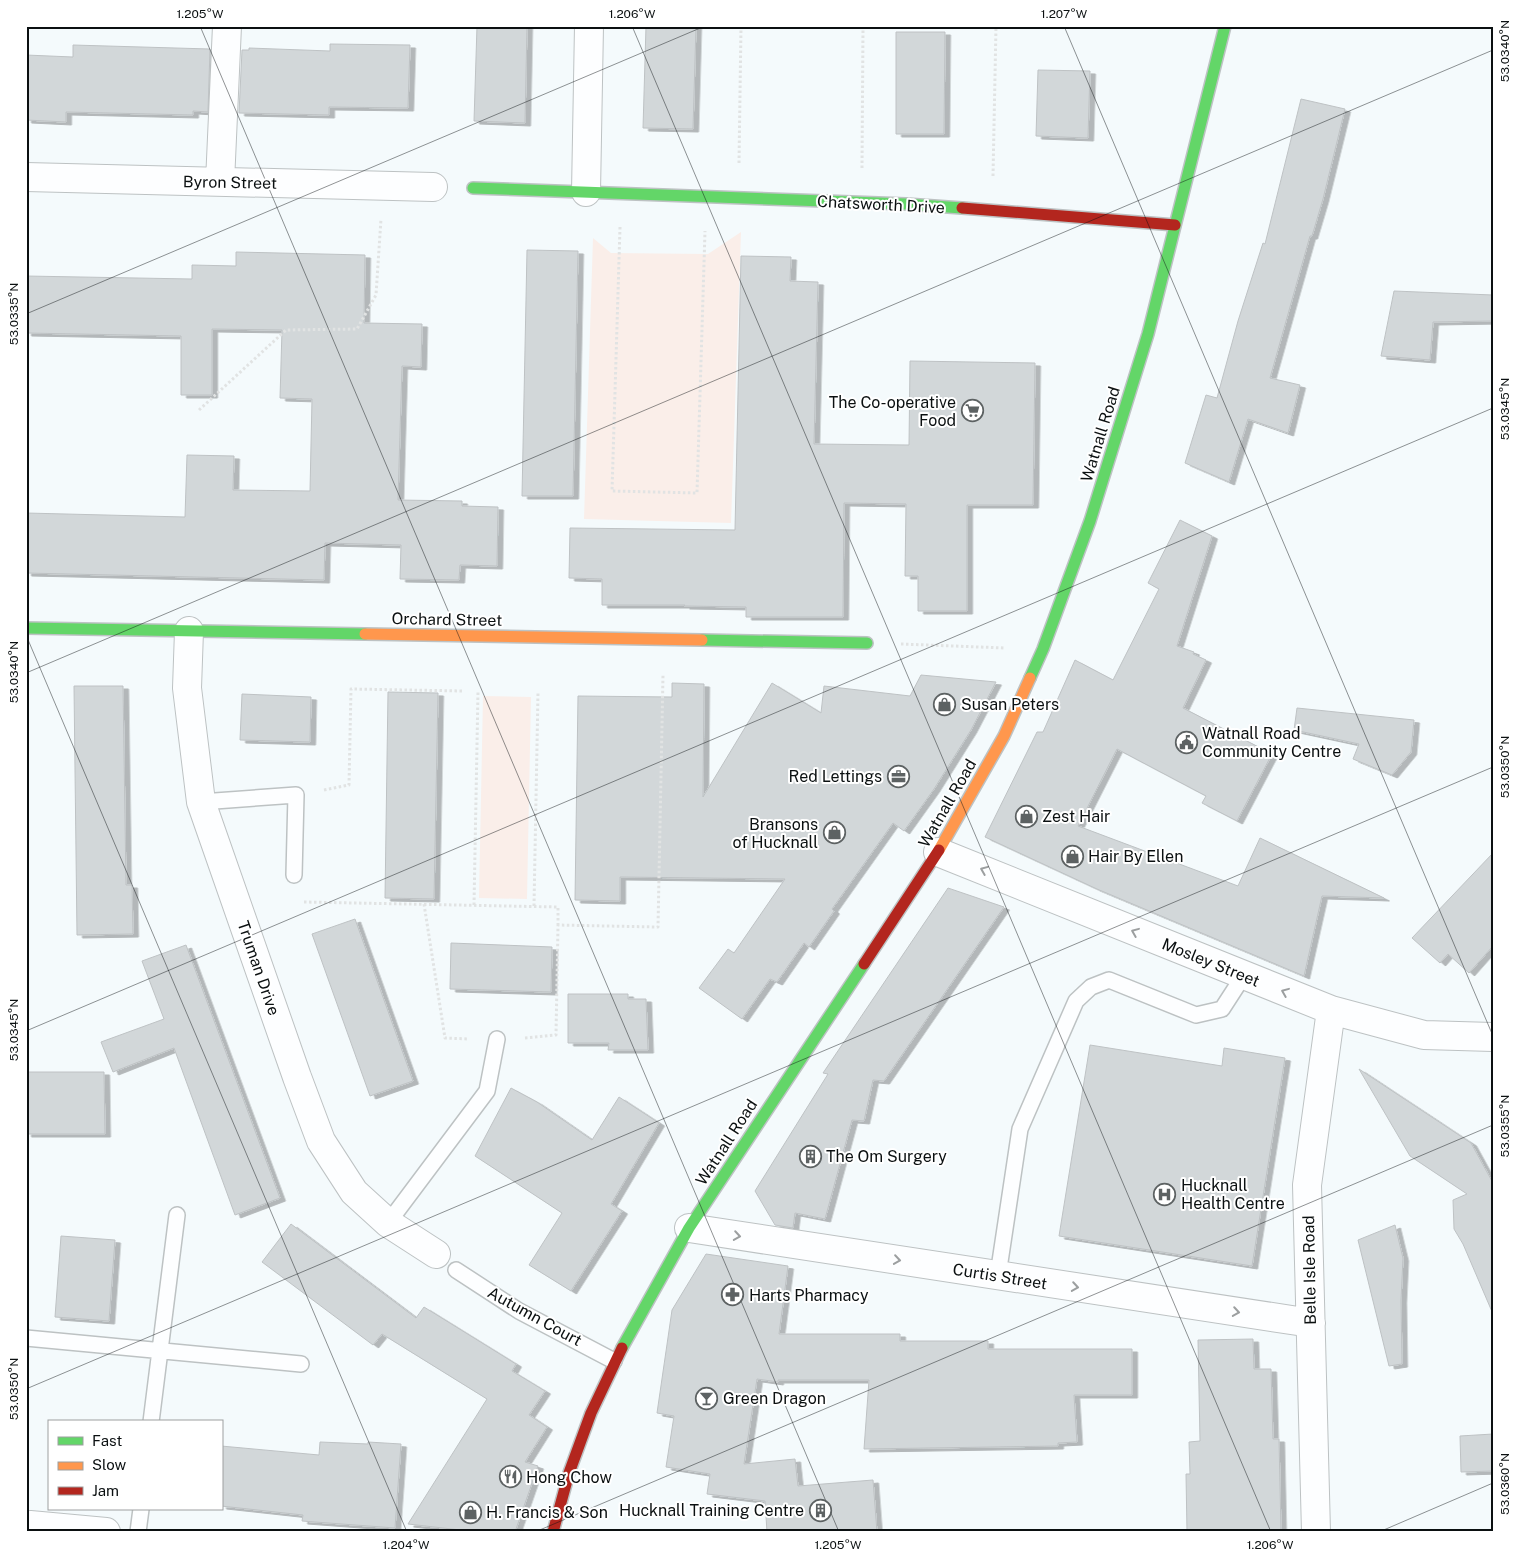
<svg xmlns="http://www.w3.org/2000/svg" width="1519" height="1558" font-family="'Public Sans',sans-serif">
<style>
.green{fill:#faeee9}
.building{fill:#d2d7d9;stroke:#bec2c4;filter:url(#shadow)}
.lines{fill:none;stroke-linecap:round;stroke-linejoin:round}
.lane-casing{stroke:#bdc2c3;stroke-width:18}
.street-casing{stroke:#bdc2c3;stroke-width:30}
.fast-casing{stroke:#bdc2c3;stroke-width:14}
.slow-casing{stroke:#bdc2c3;stroke-width:14}
.jam-casing{stroke:#bdc2c3;stroke-width:14}
.path{stroke:#e1e3e3;stroke-width:3;stroke-dasharray:2.5 2.5;stroke-linecap:butt}
.lane{stroke:#fdfeff;stroke-width:15}
.street{stroke:#fdfeff;stroke-width:28}
.fast{stroke:#63d668;stroke-width:11}
.slow{stroke:#ff974d;stroke-width:11}
.jam{stroke:#b3261e;stroke-width:11}
.oneway{stroke:#9c9fa0}
.ticks{fill:none;stroke:#0b1011;stroke-width:1;stroke-opacity:0.45}
.labels{text-anchor:middle;stroke-width:4;stroke-linejoin:round;paint-order:stroke}
.street-label{font-size:16px;fill:#0b1011;stroke:#fff}
.poi-label{font-size:16px;fill:#0b1011;stroke:#fff;text-anchor:start}
.neatline{fill:none;stroke:#0b1011;stroke-width:2}
.ticks-label{font-size:12px;text-anchor:middle;fill:#0b1011}
</style>
<defs>
<filter id="shadow"><feDropShadow dx="5.5" dy="3" stdDeviation="0" flood-color="#0004"/></filter>
</defs>
<rect width="100%" height="100%" fill="#f4fafc"/>
<path class="green" d="M741 232 731 523 584 519 593 238 611 253 708 254Z
M483 696 531 697 527 899 479 898Z"/>
<path class="building" d="M477 26H527L525 123 474 121Z
M646 26H696L693 129 643 128Z
M896 32H945L944 134H896Z
M330 44 410 45 408 108 329 107V115L239 113 242 50H249V48L330 51Z
M73 45 210 49 208 112 193 111V115L66 112V122L26 120V55L73 57Z
M1038 70 1090 71 1088 138 1036 136Z
M1301 99 1345 109 1323 199 1312 236H1310L1270 378 1300 385 1288 433 1248 419 1229 482 1185 463 1206 395 1217 398 1238 321 1263 243 1265 244Z
M527 250 578 251 573 496H522Z
M236 252 365 255 364 323 422 324 421 367 402 366 398 500 462 501V506L498 507 497 566 460 565 459 580 400 579 401 545 325 543 324 580 26 573V513L185 517 187 455 234 456 233 490 310 491 312 399 280 398 282 330 212 329V395H181V336L26 333V276L192 279V265L236 266Z
M741 256 791 257 790 281 818 282 814 444 909 445 910 361 1035 363 1033 505H967V611H918V576H905L906 504 844 503 843 617H746V607L684 606 685 605H602V579L569 578 570 528 735 530Z
M1394 291 1493 295V321L1433 322 1430 360 1381 356Z
M1180 520 1212 536 1177 646 1194 652 1193 654 1206 660 1183 708 1272 754 1237 821 1202 803 1206 796 1117 749 1078 826 1238 886 1260 838 1384 898 1322 896 1304 976 1097 889 985 837 1037 732H1043L1075 660 1113 680 1159 589 1148 583Z
M921 675 996 682 971 730 934 789 904 831 893 823 832 909 834 911 809 947 804 943 777 982 770 979 742 1019 699 988 728 949 734 953 785 879 620 877V901L575 900 578 696 672 697V683L704 684 703 797 772 683 821 713 824 686 910 696Z
M74 686H123L126 885H132L133 934 77 935Z
M388 692 438 693 434 899 385 898Z
M242 694 311 697 310 742 240 740Z
M1297 708 1414 720 1411 752 1392 775 1353 759 1359 744 1294 730Z
M1493 853V946L1469 973 1448 954 1440 963 1412 938Z
M948 888 1004 907 884 1081 873 1080 864 1121 852 1120 825 1219 795 1213 793 1228 775 1225 755 1191 828 1074 823 1073Z
M355 919 413 1081 370 1096 312 934Z
M451 943 552 947 551 992 450 989Z
M186 945 280 1198 235 1215 174 1048 113 1072 101 1042 164 1019 142 961Z
M568 994H628V999H646L648 1050H608L609 1043H568Z
M1090 1045 1222 1066 1224 1048 1285 1058 1252 1266 1059 1236Z
M1359 1069 1471 1143 1493 1183V1314L1463 1244 1454 1229 1453 1200 1467 1194 1410 1156Z
M26 1072H104L105 1134H26Z
M511 1088 537 1102 592 1140 619 1097 659 1123 611 1204 622 1211 571 1291 529 1265 562 1213 475 1156Z
M291 1224 416 1318 424 1307 516 1364 512 1371 545 1391 529 1415 547 1427 525 1462 538 1466 515 1532H478L408 1524 487 1399 382 1334 373 1345 262 1262Z
M1395 1225 1403 1258 1401 1300 1402 1364 1389 1366 1358 1240Z
M61 1236 115 1240 109 1321 55 1317Z
M706 1254 788 1266 779 1334H900V1341H988V1349H1132V1395H1074L1077 1442 1058 1443V1446L864 1449 869 1380H778V1382L757 1379 744 1464 795 1459 798 1486 873 1480 877 1532H767L765 1501 707 1494 710 1474 666 1467 674 1416 657 1413 672 1310Z
M1253 1339 1254 1369H1271L1273 1439H1279L1281 1532H1187L1186 1474H1190L1189 1442 1200 1441 1198 1340Z
M1493 1434V1471L1461 1472 1460 1436Z
M320 1442 368 1444V1442L401 1444 395 1528 302 1521 303 1515 221 1506V1446L319 1455Z"/>
<g class="lines">
<defs>
<path id="lane" d="M201 802 296 795 294 875
M388 1223 487 1091 497 1039
M456 1270 519 1311 614 1361
M998 1275 1020 1129 1076 1001 1091 987 1109 980 1196 1015 1222 1009 1244 975
M26 1338 301 1364
M151 1422 177 1215
M138 1532 141 1509"/>
<path id="street" d="M26 177 433 187
M220 182 227 26
M586 192 589 26
M189 631 187 688 201 802 297 1077 321 1141 354 1192 388 1223 436 1254
M938 852 1331 1010 1424 1035 1493 1037
M689 1228 1311 1323
M30 1532V1525L106 1532
M1316 1532 1307 1185 1331 1010"/>
<path id="fast" d="M473 188 906 204 962 208
M26 628 365 634
M702 640 867 643
M1030 678 1043 649 1090 521 1148 334 1225 26
M622 1348 689 1228 864 964"/>
<path id="slow" d="M365 634 702 640
M939 850 1004 736 1030 678"/>
<path id="jam" d="M962 208 1175 225
M864 964 939 850
M553 1532 569 1473 591 1413 622 1348"/>
</defs>
<use href="#lane" class="lane-casing"/>
<use href="#street" class="street-casing"/>
<use href="#fast" class="fast-casing"/>
<use href="#slow" class="slow-casing"/>
<use href="#jam" class="jam-casing"/>
<path class="path" d="M1182 26 1190 28
M739 163 741 26
M862 168 863 26
M993 176 996 26
M620 227 612 491 697 493 705 231
M199 410 286 330 357 329 376 295 381 219
M901 644 1005 648
M324 790 349 785 351 689 463 691
M304 902 558 907V925
M424 904 445 1038 469 1039
M474 905 478 691
M534 906 538 692
M525 1038 556 1035 558 925 658 927 663 675"/>
<use href="#lane" class="lane"/>
<use href="#street" class="street"/>
<use href="#fast" class="fast"/>
<use href="#slow" class="slow"/>
<use href="#jam" class="jam"/>
</g>
<defs><path id="oneway-chevron" d="M-2-3.5L2.5 0L-2 3.5" fill="none" stroke-width="1.6" stroke-linecap="round" stroke-linejoin="round" transform="scale(1.25)"/></defs>
<g class="oneway">
<use href="#oneway-chevron" transform="translate(984 870) rotate(-158)"/>
<use href="#oneway-chevron" transform="translate(1135 932) rotate(-158)"/>
<use href="#oneway-chevron" transform="translate(1285 992) rotate(-158)"/>
<use href="#oneway-chevron" transform="translate(737 1236) rotate(9)"/>
<use href="#oneway-chevron" transform="translate(897 1260) rotate(8)"/>
<use href="#oneway-chevron" transform="translate(1075 1287) rotate(9)"/>
<use href="#oneway-chevron" transform="translate(1236 1312) rotate(9)"/>
</g>
<path class="ticks" d="M200 26 839 1532M632 26 1271 1532M1064 26 1493 1036M26 314 705 26M26 635 407 1532M26 673 1493 50M26 1031 1493 408M26 1389 1493 767M535 1532 1493 1125M1379 1532 1493 1483"/>
<defs>
<symbol id="supermarket-ring" viewBox="-11 -11 22 22"><circle r="9.5" fill="#fff" stroke="#5d6263" stroke-width="1.5"/><path d="M-6-5.5h2.5l.6 2H6L4.5 2H-2.5L-4.4-4H-6ZM-1.5 3.2a1.3 1.3 0 1 0 .1 0ZM3 3.2a1.3 1.3 0 1 0 .1 0Z" fill="#5d6263"/></symbol>
<symbol id="shop-ring" viewBox="-11 -11 22 22"><circle r="9.5" fill="#fff" stroke="#5d6263" stroke-width="1.5"/><path d="M-5-2.5h2.3a2.7 3.5 0 0 1 5.4 0H5L5.5 6h-11ZM-1.5-2.5h3a1.5 2.3 0 0 0-3 0Z" fill="#5d6263"/></symbol>
<symbol id="civic-ring" viewBox="-11 -11 22 22"><circle r="9.5" fill="#fff" stroke="#5d6263" stroke-width="1.5"/><path d="M-.6-6.5H3V-4.5H.6V-3L4-1V1h2V6H-6V1h2V-1L-.6-3ZM-1.2 2.5V6h2.4V2.5Z" fill="#5d6263"/></symbol>
<symbol id="office-ring" viewBox="-11 -11 22 22"><circle r="9.5" fill="#fff" stroke="#5d6263" stroke-width="1.5"/><path d="M-6-3h4V-5.5h4V-3h4V5H-6ZM-1-4.5V-3h2v-1.5ZM-6 0V1H6V0Z" fill="#5d6263"/></symbol>
<symbol id="building-ring" viewBox="-11 -11 22 22"><circle r="9.5" fill="#fff" stroke="#5d6263" stroke-width="1.5"/><path d="M-4-6H4V6H1V3H-1V6H-4ZM-2.5-4.3h1.7v1.8h-1.7ZM.8-4.3h1.7v1.8H.8ZM-2.5-1h1.7V.8h-1.7ZM.8-1h1.7V.8H.8Z" fill="#5d6263"/></symbol>
<symbol id="hospital-ring" viewBox="-11 -11 22 22"><circle r="9.5" fill="#fff" stroke="#5d6263" stroke-width="1.5"/><path d="M-5-5h3v3.5h4V-5h3V5h-3V1.5h-4V5h-3Z" fill="#5d6263"/></symbol>
<symbol id="pharmacy-ring" viewBox="-11 -11 22 22"><circle r="9.5" fill="#fff" stroke="#5d6263" stroke-width="1.5"/><path d="M-2-6h4v4h4v4h-4v4h-4v-4h-4v-4h4Z" fill="#5d6263"/></symbol>
<symbol id="bar-ring" viewBox="-11 -11 22 22"><circle r="9.5" fill="#fff" stroke="#5d6263" stroke-width="1.5"/><path d="M-6-5H6L.8 .8V4.5H3.5V6h-7V4.5H-.8V.8Z" fill="#5d6263"/></symbol>
<symbol id="restaurant-ring" viewBox="-11 -11 22 22"><circle r="9.5" fill="#fff" stroke="#5d6263" stroke-width="1.5"/><path d="M-5-6h1v4h1v-4h1v4h1v-4h1v5L-1.5 .5V6h-2V.5L-5-1ZM5-6V6H3V1.5H1.5Q1.5-4 5-6Z" fill="#5d6263"/></symbol>
</defs>
<g fill-rule="evenodd">
<use href="#supermarket-ring" x="960" y="398" width="25" height="25"/>
<use href="#shop-ring" x="932" y="692" width="25" height="25"/>
<use href="#civic-ring" x="1174" y="730" width="25" height="25"/>
<use href="#office-ring" x="886" y="764" width="25" height="25"/>
<use href="#shop-ring" x="1014" y="804" width="25" height="25"/>
<use href="#shop-ring" x="822" y="820" width="25" height="25"/>
<use href="#shop-ring" x="1060" y="844" width="25" height="25"/>
<use href="#building-ring" x="798" y="1144" width="25" height="25"/>
<use href="#hospital-ring" x="1152" y="1182" width="25" height="25"/>
<use href="#pharmacy-ring" x="720" y="1282" width="25" height="25"/>
<use href="#bar-ring" x="694" y="1386" width="25" height="25"/>
<use href="#restaurant-ring" x="498" y="1464" width="25" height="25"/>
<use href="#building-ring" x="808" y="1498" width="25" height="25"/>
<use href="#shop-ring" x="458" y="1500" width="25" height="25"/>
</g>
<g class="labels">
<g class="street-label">
<text transform="translate(230 182) rotate(1)" y="6">Byron Street</text>
<text transform="translate(881 204) rotate(3)" y="6">Chatsworth Drive</text>
<text transform="translate(1100 434) rotate(-73)" y="6">Watnall Road</text>
<text transform="translate(447 619) rotate(1)" y="6">Orchard Street</text>
<text transform="translate(947 803) rotate(-60)" y="6">Watnall Road</text>
<text transform="translate(1211 962) rotate(22)" y="6">Mosley Street</text>
<text transform="translate(259 968) rotate(71)" y="6">Truman Drive</text>
<text transform="translate(726 1142) rotate(-57)" y="6">Watnall Road</text>
<text transform="translate(1309 1270) rotate(-91)" y="6">Belle Isle Road</text>
<text transform="translate(1000 1276) rotate(9)" y="6">Curtis Street</text>
<text transform="translate(535 1316) rotate(29)" y="6">Autumn Court</text>
</g>
<g class="poi-label">
<text x="956" y="408" text-anchor="end">The Co-operative<tspan x="956" dy="18">Food</tspan></text>
<text x="961" y="710">Susan Peters</text>
<text x="1202" y="739">Watnall Road<tspan x="1202" dy="18">Community Centre</tspan></text>
<text x="882" y="782" text-anchor="end">Red Lettings</text>
<text x="1042" y="822">Zest Hair</text>
<text x="818" y="830" text-anchor="end">Bransons<tspan x="818" dy="18">of Hucknall</tspan></text>
<text x="1088" y="862">Hair By Ellen</text>
<text x="826" y="1162">The Om Surgery</text>
<text x="1181" y="1191">Hucknall<tspan x="1181" dy="18">Health Centre</tspan></text>
<text x="749" y="1301">Harts Pharmacy</text>
<text x="723" y="1404">Green Dragon</text>
<text x="526" y="1483">Hong Chow</text>
<text x="804" y="1516" text-anchor="end">Hucknall Training Centre</text>
<text x="486" y="1518">H. Francis &amp; Son</text>
</g>
</g>
<rect width="1519" height="1558" fill="none" stroke="#ffffff" stroke-width="55"/>
<rect x="48" y="1420" width="175" height="90" fill="#ffffff" stroke="#9d9fa0"/>
<rect x="58" y="1437" width="25" height="8" fill="#63d668" stroke="#9d9fa0"/>
<text x="92" y="1446" font-size="15" fill="#0b1011">Fast</text>
<rect x="58" y="1462" width="25" height="8" fill="#ff974d" stroke="#9d9fa0"/>
<text x="92" y="1470" font-size="15" fill="#0b1011">Slow</text>
<rect x="58" y="1487" width="25" height="8" fill="#b3261e" stroke="#9d9fa0"/>
<text x="92" y="1496" font-size="15" fill="#0b1011">Jam</text>
<rect x="28" y="28" width="1464" height="1502" class="neatline"/>
<g class="ticks-label">
<text x="200" y="18">1.205°W</text>
<text x="632" y="18">1.206°W</text>
<text x="1064" y="18">1.207°W</text>
<text transform="translate(1505 51) rotate(-90)" y="4">53.0340°N</text>
<text transform="translate(14 314) rotate(-90)" y="4">53.0335°N</text>
<text transform="translate(1505 409) rotate(-90)" y="4">53.0345°N</text>
<text transform="translate(14 672) rotate(-90)" y="4">53.0340°N</text>
<text transform="translate(1505 767) rotate(-90)" y="4">53.0350°N</text>
<text transform="translate(14 1030) rotate(-90)" y="4">53.0345°N</text>
<text transform="translate(1505 1126) rotate(-90)" y="4">53.0355°N</text>
<text transform="translate(14 1389) rotate(-90)" y="4">53.0350°N</text>
<text transform="translate(1505 1484) rotate(-90)" y="4">53.0360°N</text>
<text x="406" y="1549">1.204°W</text>
<text x="838" y="1549">1.205°W</text>
<text x="1270" y="1549">1.206°W</text>
</g>
</svg>
